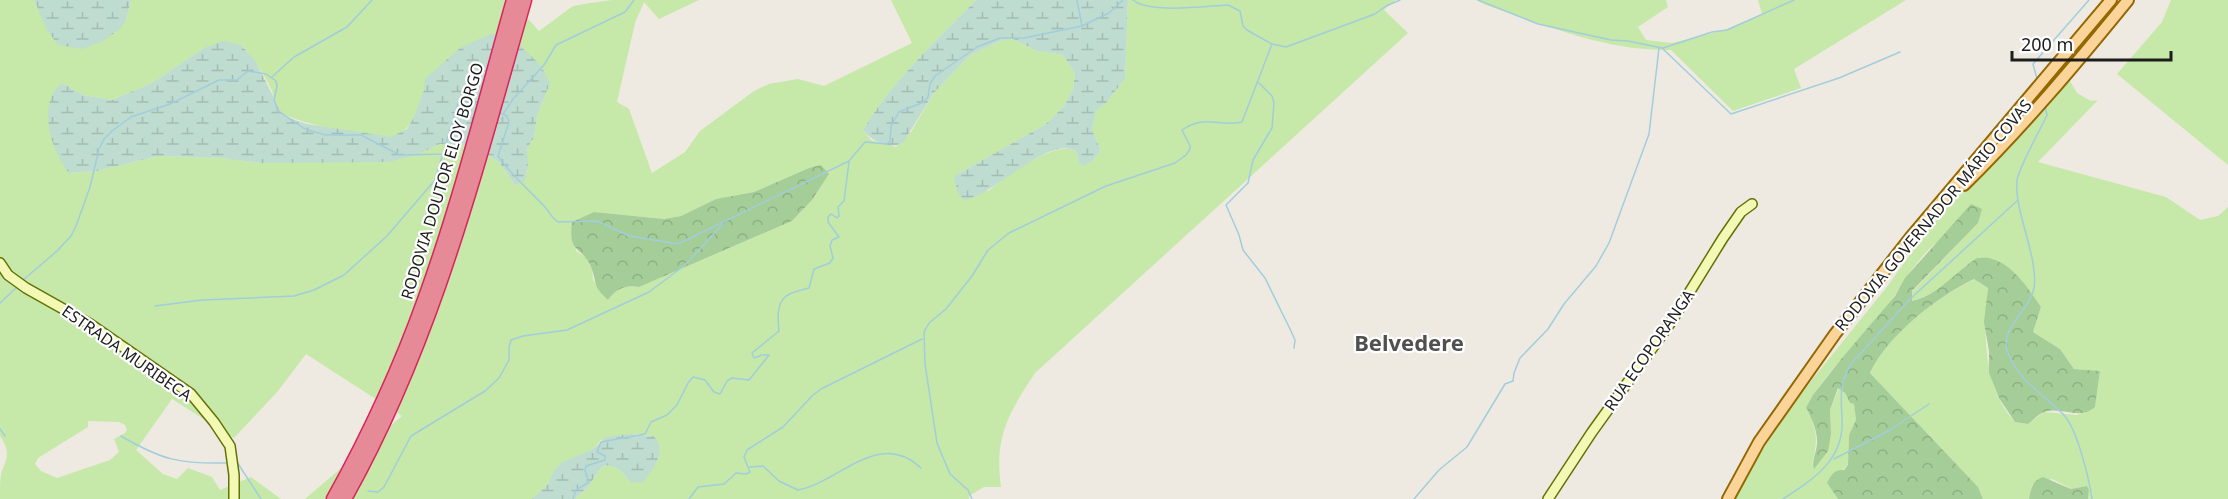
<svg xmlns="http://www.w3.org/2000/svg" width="2228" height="499" font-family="'Noto Sans',sans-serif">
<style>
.grass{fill:#c6e8a8;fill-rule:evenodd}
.forest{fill:url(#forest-crowns)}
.wetland{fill:url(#wetland-marsh)}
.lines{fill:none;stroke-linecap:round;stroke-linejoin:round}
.stream{stroke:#a2cddc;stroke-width:1.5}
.secondary-casing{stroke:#637205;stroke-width:12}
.primary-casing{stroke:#946801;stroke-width:14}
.highway-casing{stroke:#d7245c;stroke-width:15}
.secondary{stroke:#f3f9b5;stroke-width:9}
.primary{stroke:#fbd49a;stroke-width:10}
.highway{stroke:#e68a98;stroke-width:12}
.labels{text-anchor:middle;stroke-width:4.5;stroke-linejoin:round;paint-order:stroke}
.street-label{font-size:16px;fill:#1d1d1d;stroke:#fff}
.district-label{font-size:22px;font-weight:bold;fill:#505050;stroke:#fff}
</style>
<defs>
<pattern id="forest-crowns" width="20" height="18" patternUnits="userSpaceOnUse" patternTransform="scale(1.5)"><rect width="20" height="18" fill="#a5cd97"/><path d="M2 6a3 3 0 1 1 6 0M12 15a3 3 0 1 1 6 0" fill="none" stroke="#8eb082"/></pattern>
<pattern id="wetland-marsh" width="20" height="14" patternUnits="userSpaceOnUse" patternTransform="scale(1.5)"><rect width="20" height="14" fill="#bfdcd0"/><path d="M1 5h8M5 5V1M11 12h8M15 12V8" fill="none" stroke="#a4bcb2"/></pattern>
</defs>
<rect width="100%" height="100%" fill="#eeeae2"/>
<path class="grass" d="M0 0H34L37 8 126 20 131 0H511L539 31 573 6 590 3 612 0H699L659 19 644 2 635 23 617 102 629 109 652 173 685 152 700 131 754 91 769 84 798 79 824 86 912 43 891 0H976C936 41 893 80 863 130L871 140 896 147 911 132 933 94 970 55 1000 41 1011 38 1037 51 1063 55 1075 73 1073 89 1064 106 1046 124 958 174 988 191C1005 177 1055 139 1076 151L1079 163 1092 161 1101 151 1092 129 1096 111 1106 103 1125 79 1128 0H1396L1384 10 1408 33 1035 373C1008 414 994 437 1001 487H984L969 496V499H575L587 488 601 468 607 465 619 469 627 478 642 483 659 458 653 436 636 434 601 440 593 449 557 467 549 483 532 499H305L402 416 306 354 278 391 234 438 172 399 136 450 163 474 177 479 188 468 212 477 220 490 251 477 281 499H0C0 492 0 480 1 474 7 458 11 452 0 436ZM241 45C254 59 264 73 272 91 274 97 276 107 281 112 290 122 378 140 392 137 412 133 418 107 424 90L550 83 537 116 534 137 527 149V172L515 185 499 162 482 152 460 144H440L419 154 310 161 260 163 222 158 158 156 97 171 69 173 62 83 83 95 112 100 152 83 204 48ZM809 168 829 174 812 200 792 221 639 287C627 284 615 289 608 300L593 280 592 270 586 257 576 251 572 222 594 212 664 219 681 216 716 199 754 192ZM88 421 119 422 125 425 127 430 125 433 114 439 119 452 110 460 57 478 41 471 35 464 38 458 88 427Z
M1476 0H1666L1668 7 1638 27 1646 40 1672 43 1725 30 1762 14 1758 0H1906L1794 69 1801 88 1733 111 1671 50C1607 51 1546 26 1486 5Z
M2171 0H2228V165L2117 74 2162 22Z
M2064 71 2077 93 2091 101 2098 100 2038 162 2166 197 2200 220 2218 216 2228 207V499H2088L2089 490 2087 486 2072 489 2052 479 2032 485 2029 499H1983L1978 487 1870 373C1887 336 1938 296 1975 279L1988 288C1983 333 1983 387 2015 422L2028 424 2044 412 2077 415 2095 407 2100 371 2074 369 2060 349 2033 332 2041 307 2021 281 2008 267 1967 265C1951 281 1934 295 1912 301V292L1978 223C1965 229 1948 234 1936 243 1913 262 1900 290 1882 313 1857 344 1826 372 1806 407 1818 433 1818 438 1812 465L1831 434 1830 410 1839 388 1845 393 1850 403 1854 404 1856 420 1849 435 1848 465 1827 483 1838 499H1734L1765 446 1807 386 1886 288 1927 231Z"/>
<path class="forest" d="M821 165 829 174 812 200 792 221 639 287C627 284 615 289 608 300 592 285 598 285 591 267 582 245 568 255 572 222L594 212 664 219 681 216 716 199 754 192 809 168Z
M1971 204 1982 209 1978 223 1912 291V301C1939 295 1955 272 1977 258 1981 258 1988 257 1992 259 2014 265 2029 290 2041 307L2033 332 2060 349 2074 369 2100 371 2095 407C2079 421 2062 406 2044 412 2039 414 2033 420 2028 424L2015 422 1999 398 1989 373V351L1984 322 1988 288 1974 279C1938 296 1887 336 1870 373L1978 487 1983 499H1838L1827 483C1831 475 1834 469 1844 470L1848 465 1849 435 1856 420 1854 404 1850 403 1845 393 1838 388 1830 410 1831 434 1828 451 1814 469C1811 460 1818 450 1817 440 1817 429 1811 418 1806 407L1813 395 1842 358 1895 296 1905 278Z
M2043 477 2071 489 2087 486 2089 490 2088 499H2029C2031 488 2032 481 2043 477Z"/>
<path class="wetland" d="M34 0H131L126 20 120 29 103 41 82 49 58 45 47 30Z
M976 0H1128L1125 79 1106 103 1096 111 1092 129 1101 151 1092 161 1083 166 1079 163 1076 151C1048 135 995 195 964 200L958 193 954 178 958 174 1046 124 1064 106 1073 89 1075 73 1063 55 1037 51 1011 38 1000 41 970 55 933 94 903 143C888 150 872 141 863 130 893 80 936 41 976 0Z
M491 34 511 36 541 66 550 83 537 116 534 137 527 149 528 164 525 181 515 185 499 162 482 152 460 144H440L419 154 389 162 260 163 222 158 158 156 97 171 69 173C51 151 36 103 62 83L83 95 112 100 152 83 204 48 224 41 241 45 256 62 281 112 292 119 307 124 391 137 407 129 414 117 424 90 425 79 460 48Z
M630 434 653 436C669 450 653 470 642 483L631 482 619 469 607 465 601 468 587 488 575 499H532L549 483 553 472 561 463 593 449 606 437Z"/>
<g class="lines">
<path class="stream" d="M1077 0 1082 26
M1133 0C1150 14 1206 6 1228 5L1240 11 1243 26 1247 30 1272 44 1286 47 1375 14 1386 6 1400 0
M1478 0 1538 24 1611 40 1628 41 1662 48 1731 114 1839 78 1900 52
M1663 48 1712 32 1727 30 1794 0
M272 77 294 57 347 27 372 0
M2037 79 2033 64 2089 0
M1259 83 1272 96 1274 103 1272 128 1253 160 1248 183 1226 205 1239 235 1243 250 1265 278 1291 331 1295 340 1294 348
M2045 107 2047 115C2041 129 2018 168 2017 181 2014 211 2039 259 2034 288 2030 311 1998 329 2008 353 2018 380 2044 395 2063 414 2077 428 2089 478 2092 499
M498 112 507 116 509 122 498 156C512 176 529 190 545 207 550 213 552 218 558 222L597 221 629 236 678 244 849 161 865 142 887 144 890 141 891 126 899 112 924 102 928 97 930 84 935 76 977 47 1000 38H1024L1082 26 1109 13 1123 0
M504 113 513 99 544 65 556 45 625 12 634 0
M22 281 57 251 71 236 76 226 90 187 99 149 104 139 112 131 131 117 170 104 219 80H237L248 71 266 74 276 81 277 86 274 100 278 111 305 129 325 135H361L400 155 443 154
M0 303 17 287
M155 306 202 300 294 296 314 290 344 275 387 236 435 180 458 103 465 101 479 105
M0 429 5 436
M121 436C162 460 179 464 226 463
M1834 459 1890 430 1929 404
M237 462 261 499
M750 467 763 466 779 481 798 490C840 482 879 428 921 468
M368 491 378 492 384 487 411 436 485 391 499 378 509 360V347L511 340 523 336 567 330 649 292 685 265 723 224
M573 499 576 490 589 482 585 471 586 466 605 460V456L597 452 601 442 645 434 651 422 667 415 677 405 688 383 693 377 705 380 714 392 720 394 727 381 732 378 749 380 769 355H762L754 358 752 353 779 331C778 321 776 305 785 297 790 292 802 290 809 288L814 269 830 263 833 258 830 246 832 240 839 237 828 222V217L831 214 837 218 839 216 838 207 844 201 849 162
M689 499 698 487 724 484 736 473 746 474 750 472 744 457 747 450 783 427 812 396 821 389 922 339
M972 499 968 490 950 474 937 443 925 364 924 332 929 323 946 309 972 276 988 250 1009 233 1106 186 1175 163 1186 155 1190 149V146L1182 130C1207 113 1219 128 1242 122L1272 44
M1414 499 1439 470 1467 447 1505 384 1513 381 1514 373 1520 358 1548 329 1564 304 1596 266 1609 243 1649 134 1659 48
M1783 499C1814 479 1845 459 1842 418 1841 397 1839 383 1851 364L1909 300 2018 200"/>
<defs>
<path id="secondary" d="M0 263 8 275 26 288 90 324 191 394 214 422 230 446 234 475V499
M1548 499 1592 432 1671 322 1723 238 1741 212 1752 204"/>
<path id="primary" d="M1964 185C2023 127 2076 64 2128 0
M1728 499 1759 442 1835 334 1910 238 2111 0"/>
<path id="highway" d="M333 499C369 434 400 367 425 297 460 200 485 99 513 0
M345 499C434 340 475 174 525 0"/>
</defs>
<use href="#secondary" class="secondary-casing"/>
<use href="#primary" class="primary-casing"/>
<use href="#highway" class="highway-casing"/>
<use href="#secondary" class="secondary"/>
<use href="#primary" class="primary"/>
<use href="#highway" class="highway"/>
</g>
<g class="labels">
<g class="street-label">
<text transform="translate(442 181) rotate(-73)" y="6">RODOVIA DOUTOR ELOY BORGO</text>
<text transform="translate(1933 215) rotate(-50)" y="6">RODOVIA GOVERNADOR MÁRIO COVAS</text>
<text transform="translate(1649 350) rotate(-55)" y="6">RUA ECOPORANGA</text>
<text transform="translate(127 353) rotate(35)" y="6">ESTRADA MURIBECA</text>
</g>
<g class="district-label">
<text x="1409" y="351">Belvedere</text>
</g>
</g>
<path d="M2012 51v9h159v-9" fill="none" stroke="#1d1d1d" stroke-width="3"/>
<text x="2021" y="51" font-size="18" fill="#1d1d1d" stroke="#ffffff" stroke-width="4.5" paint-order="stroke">200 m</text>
</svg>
